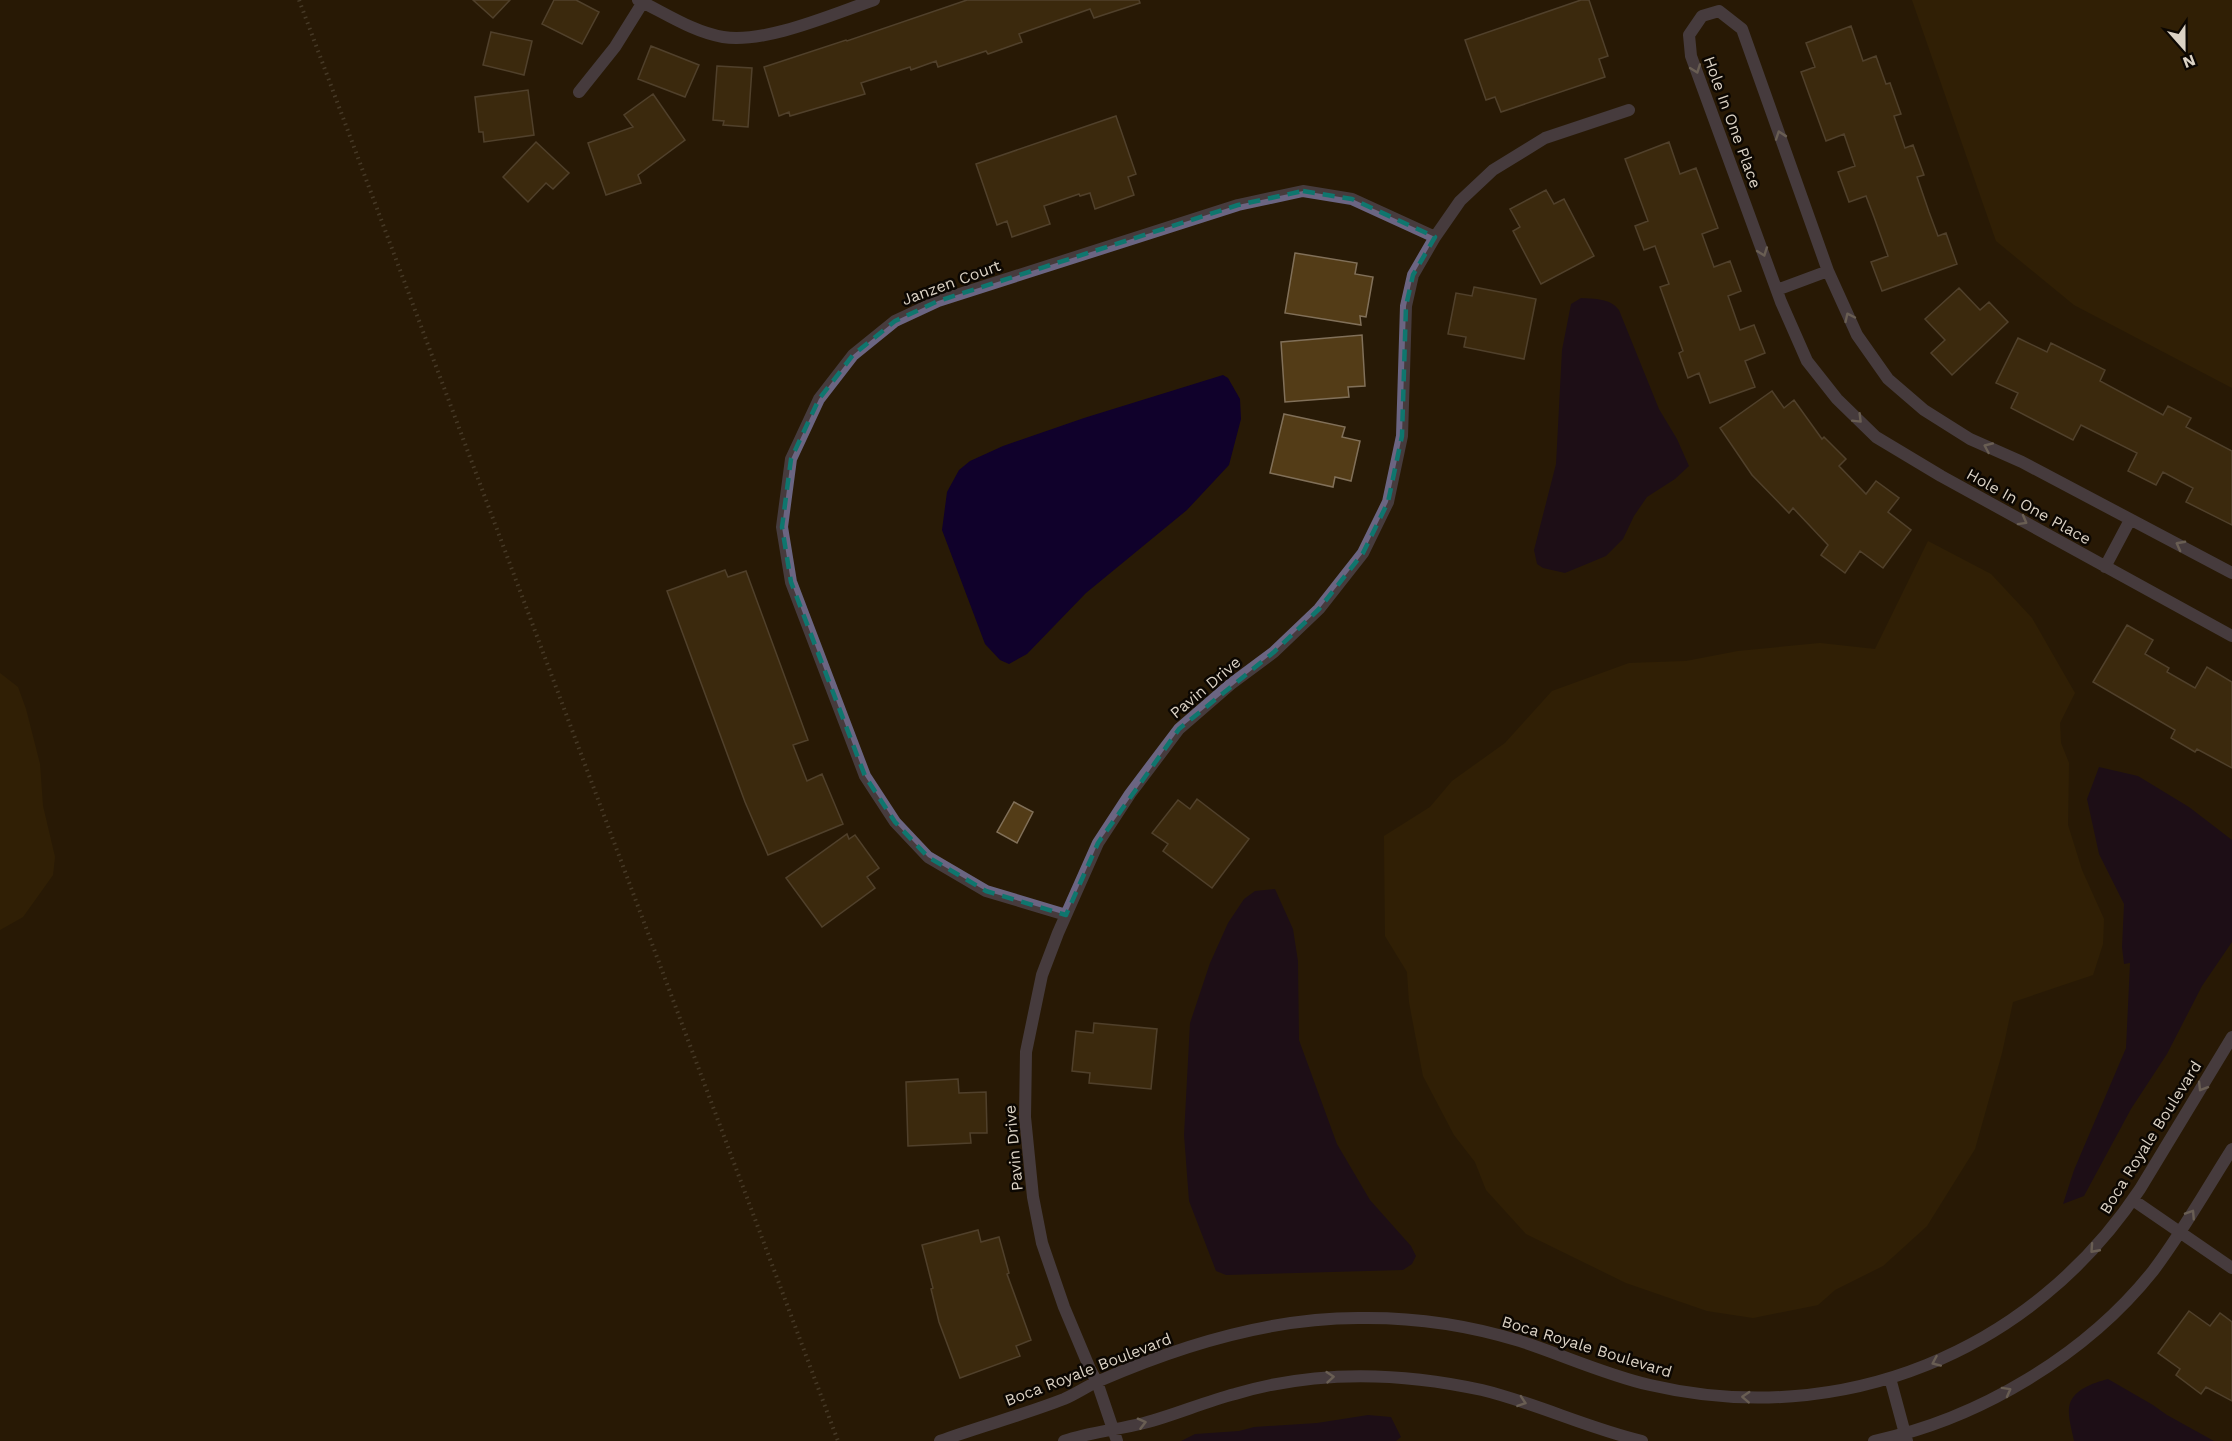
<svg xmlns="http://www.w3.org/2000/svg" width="2232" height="1441" font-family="'Work Sans',sans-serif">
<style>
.green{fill:#3b2705}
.water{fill:#10012b}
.building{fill:#533c17;stroke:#817059;stroke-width:1.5}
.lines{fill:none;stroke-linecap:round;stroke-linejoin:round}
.path{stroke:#6c604f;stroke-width:4;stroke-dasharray:1.5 4.5;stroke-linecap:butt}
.minor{stroke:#6b6582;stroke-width:12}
.oneway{stroke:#b9b1b1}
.marked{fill:none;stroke:#0f766e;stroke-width:4.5;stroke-dasharray:12 8;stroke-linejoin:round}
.labels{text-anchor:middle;stroke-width:5;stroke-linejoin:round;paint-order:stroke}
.street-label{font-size:16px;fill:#dbd2c5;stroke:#0c0702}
</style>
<rect width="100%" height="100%" fill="#281a06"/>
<path class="green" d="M1912 0H2232V388L2074 305 1996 241Z
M1928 541 1991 574 2032 618 2075 693 2060 723 2061 743 2069 763 2068 825 2082 870 2104 919 2103 944 2093 975 2013 1002 2002 1053 1975 1149 1927 1226 1883 1266 1835 1290 1818 1305 1753 1318 1707 1311 1626 1283 1526 1234 1486 1190 1475 1162 1454 1135 1423 1076 1409 1002 1407 972 1385 936 1384 836 1430 807 1452 781 1505 743 1552 691 1629 663 1686 661 1738 651 1820 643 1875 649Z
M0 673 18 687 26 709 40 764 43 806 55 857 53 875 23 917 0 930Z"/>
<path class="water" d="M1581 298C1595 299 1610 298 1619 310L1659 409 1677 439 1689 466 1675 479 1647 497 1634 516 1623 539 1606 556 1565 573 1543 568 1537 564 1534 550 1556 464 1562 350 1571 304Z
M1223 375 1228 378 1240 399 1241 419 1229 465 1187 510 1086 593 1027 654 1009 664 1000 660 985 644 942 530 947 492 959 470 970 461 1003 446 1084 418Z
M2099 767 2138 776 2189 807 2232 840V942L2202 986 2167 1054 2131 1109 2084 1196 2063 1204 2074 1170 2126 1048 2130 963 2124 964 2122 947 2124 904 2099 854 2087 799Z
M1275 889 1293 929 1298 961 1299 1040 1337 1144 1370 1200 1411 1246 1416 1256 1412 1264 1403 1270 1226 1275 1216 1271 1189 1201 1184 1135 1190 1023 1210 963 1228 923 1244 899 1255 891Z
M2108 1379 2153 1405 2167 1415 2214 1441H2074C2072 1431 2068 1418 2069 1408 2071 1390 2093 1383 2108 1379Z
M1368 1415 1391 1417 1401 1437 1396 1441H1181L1195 1434 1239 1431 1254 1427 1317 1423Z"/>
<path class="building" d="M473 0H510L493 18Z
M554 0H576L599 12 582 44 542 24Z
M967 0H1139L1140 3 1094 18 1090 9 1019 34 1022 42 988 54 986 51 938 67 936 61 911 70 910 67 861 83 865 94 790 116 789 112 779 116 764 67 846 40 847 41Z
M1581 0H1589L1608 56 1599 59 1605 77 1501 112 1495 97 1486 100 1465 40Z
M1851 26 1863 61 1876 56 1886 84 1890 83 1901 114 1894 116 1905 148 1913 145 1924 175 1917 177 1929 212 1938 236 1946 233 1957 264 1882 291 1871 262 1888 256 1874 217 1866 196 1849 202 1838 172 1855 166 1844 134 1826 141 1801 72 1815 67 1806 43Z
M491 32 532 41 524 75 483 65Z
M651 46 699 65 685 97 638 79Z
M717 66 752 68 748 127 723 125 724 121 713 120Z
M528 90 534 135 484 142 483 132H479L475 97Z
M653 94 685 140 638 175 641 183 606 195 588 143 633 127 624 115Z
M1116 116 1136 174 1128 177 1134 195 1095 209 1090 193 1080 196 1079 194 1044 206 1050 224 1012 237 1007 221 997 225 976 164Z
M536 142 569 173 553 189 546 183 528 202 503 177Z
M1669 142 1680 174 1696 168 1718 228 1702 234 1714 267 1730 261 1741 291 1728 296 1740 330 1754 325 1765 353 1745 361 1755 387 1710 403 1699 373 1688 378 1679 353 1683 351 1660 287 1669 284 1655 246 1644 250 1635 226 1648 221 1625 159Z
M1546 190 1554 204 1564 199 1594 256 1541 284 1513 231 1520 227 1510 209Z
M1295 253 1357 263 1355 274 1373 277 1366 317 1360 316 1361 325 1285 313Z
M1474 287 1536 299 1524 359 1464 347 1466 337 1448 334 1456 293 1472 296Z
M1959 288 1980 310 1989 302 2008 322 1952 375 1931 353 1945 340 1925 319Z
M1362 335 1365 386 1348 387 1349 397 1285 402 1281 342Z
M2018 338 2047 352 2051 343 2105 370 2100 381 2163 415 2168 406 2191 418 2186 427 2232 451V525L2186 502 2193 488 2163 472 2156 485 2128 471 2137 453 2081 425 2073 440 2011 408 2018 393 1996 383Z
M1772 391 1784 408 1794 400 1822 439 1824 437 1846 459 1839 466 1866 494 1876 481 1899 498 1888 512 1911 530 1883 568 1860 551 1845 573 1821 555 1828 545 1793 508 1789 513 1752 475 1720 428Z
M1284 414 1345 427 1342 437 1360 441 1351 481 1335 477 1333 487 1270 473Z
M725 570 728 577 746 571 808 740 793 745 807 781 822 774 843 824 768 855 745 802 667 591Z
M2127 625 2153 640 2145 654 2169 668 2167 672 2195 688 2207 667 2232 682V768L2197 749 2195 752 2171 738 2175 730 2093 682Z
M1197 799 1249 839 1212 888 1163 851 1168 844 1152 833 1178 800 1190 809Z
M1014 802 1033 812 1017 843 997 832Z
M847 834 849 839 855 835 879 868 867 877 875 888 822 927 786 878Z
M1094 1023 1157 1029 1151 1089 1089 1083 1090 1073 1072 1071 1076 1031 1093 1033Z
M958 1079 959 1093 986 1092 987 1133H970L971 1143 908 1146 906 1082Z
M978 1230 981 1242 999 1237 1009 1273 1007 1274 1031 1340 1016 1346 1020 1356 960 1378 939 1322 931 1289 933 1288 922 1245Z
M2189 1311 2210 1326 2220 1313 2232 1322V1401L2206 1387 2201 1394 2176 1375 2180 1369 2158 1353Z"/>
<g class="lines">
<path class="path" d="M299 0 838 1441"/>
<path class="minor" d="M638 0C665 13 693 32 723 37 765 44 833 14 874 0
M579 92 615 47 643 2
M1777 290 1828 271
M2105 567 2130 520
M2232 573 2022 462 1970 439 1924 410 1888 379 1857 335 1828 271 1742 29 1719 11 1702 16 1689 35 1691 56 1781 302 1807 361 1837 399 1876 437 1941 476 2232 636
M1066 915 986 891 928 857 895 822 865 776 791 582 782 527 791 459 819 399 853 355 895 321 938 301 1238 205 1303 191 1352 199 1435 237
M2133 1200 2232 1268
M1890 1378 1907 1441
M940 1441C981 1426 1023 1415 1064 1399 1076 1394 1087 1386 1099 1381 1179 1346 1270 1318 1358 1318 1413 1317 1468 1325 1520 1341 1563 1355 1606 1375 1650 1385 1842 1430 2032 1352 2140 1189L2232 1037
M1064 1441C1090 1432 1117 1430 1144 1423 1175 1415 1204 1402 1235 1394 1315 1370 1400 1372 1482 1390 1536 1403 1587 1428 1642 1441
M1117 1441 1097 1382 1090 1369 1064 1307 1042 1243 1033 1197 1025 1117 1026 1052 1042 975 1058 933 1098 843 1130 794 1179 729 1231 684 1274 652 1319 609 1363 553 1388 502 1402 436 1406 306 1413 275 1435 237 1460 201 1493 170 1545 138 1629 110
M1874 1441C1979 1419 2086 1355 2153 1271 2182 1233 2206 1190 2232 1149"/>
</g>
<defs><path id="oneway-chevron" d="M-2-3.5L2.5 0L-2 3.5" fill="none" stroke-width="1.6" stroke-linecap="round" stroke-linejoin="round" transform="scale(1.5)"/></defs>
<g class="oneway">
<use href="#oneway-chevron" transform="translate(1696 69) rotate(70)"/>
<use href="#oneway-chevron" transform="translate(1780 135) rotate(-109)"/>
<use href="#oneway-chevron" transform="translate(1763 252) rotate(70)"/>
<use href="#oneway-chevron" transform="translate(1849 317) rotate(-115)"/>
<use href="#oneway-chevron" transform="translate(1858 419) rotate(45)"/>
<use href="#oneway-chevron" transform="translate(1988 447) rotate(-156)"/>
<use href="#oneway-chevron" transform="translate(2023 521) rotate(29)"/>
<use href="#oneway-chevron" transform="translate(2180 545) rotate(-152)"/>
<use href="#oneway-chevron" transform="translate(2202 1087) rotate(121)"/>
<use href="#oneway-chevron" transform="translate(2191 1214) rotate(-57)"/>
<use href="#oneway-chevron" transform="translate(2094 1249) rotate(132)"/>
<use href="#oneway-chevron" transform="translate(1936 1362) rotate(156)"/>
<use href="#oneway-chevron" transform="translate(1330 1377) rotate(-5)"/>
<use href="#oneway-chevron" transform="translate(2007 1391) rotate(-29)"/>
<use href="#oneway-chevron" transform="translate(1746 1397) rotate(-177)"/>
<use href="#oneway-chevron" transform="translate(1522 1402) rotate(19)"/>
<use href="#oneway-chevron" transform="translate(1142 1423) rotate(-14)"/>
</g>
<path d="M0 0H2232V1441H0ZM1303 191 1352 199 1435 237 1413 275 1406 306 1402 436 1388 502 1363 553 1319 609 1274 652 1179 729 1098 843 1066 915 986 891 928 857 895 822 865 776 791 582 782 527 791 459 819 399 853 355 895 321 938 301 1238 205Z" fill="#281a06" fill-opacity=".55" fill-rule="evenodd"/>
<path class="marked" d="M1303 191 1352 199 1435 237 1413 275 1406 306 1402 436 1388 502 1363 553 1319 609 1274 652 1179 729 1098 843 1066 915 986 891 928 857 895 822 865 776 791 582 782 527 791 459 819 399 853 355 895 321 938 301 1238 205Z"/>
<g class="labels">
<g class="street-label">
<text transform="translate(1733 122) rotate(70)" y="6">Hole In One Place</text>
<text transform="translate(951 282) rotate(-20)" y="6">Janzen Court</text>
<text transform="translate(2029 506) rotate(29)" y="6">Hole In One Place</text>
<text transform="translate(1205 687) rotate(-40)" y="6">Pavin Drive</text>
<text transform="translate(2150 1137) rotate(-58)" y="6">Boca Royale Boulevard</text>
<text transform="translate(1013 1148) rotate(-95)" y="6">Pavin Drive</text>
<text transform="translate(1587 1346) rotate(17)" y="6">Boca Royale Boulevard</text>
<text transform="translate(1088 1369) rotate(-21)" y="6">Boca Royale Boulevard</text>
</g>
</g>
<g transform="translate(2184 48) rotate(159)" stroke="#0c0702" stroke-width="4.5" paint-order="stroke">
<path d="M0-4.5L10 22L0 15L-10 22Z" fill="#dbd2c5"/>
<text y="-9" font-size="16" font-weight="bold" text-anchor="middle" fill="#dbd2c5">N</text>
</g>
</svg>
